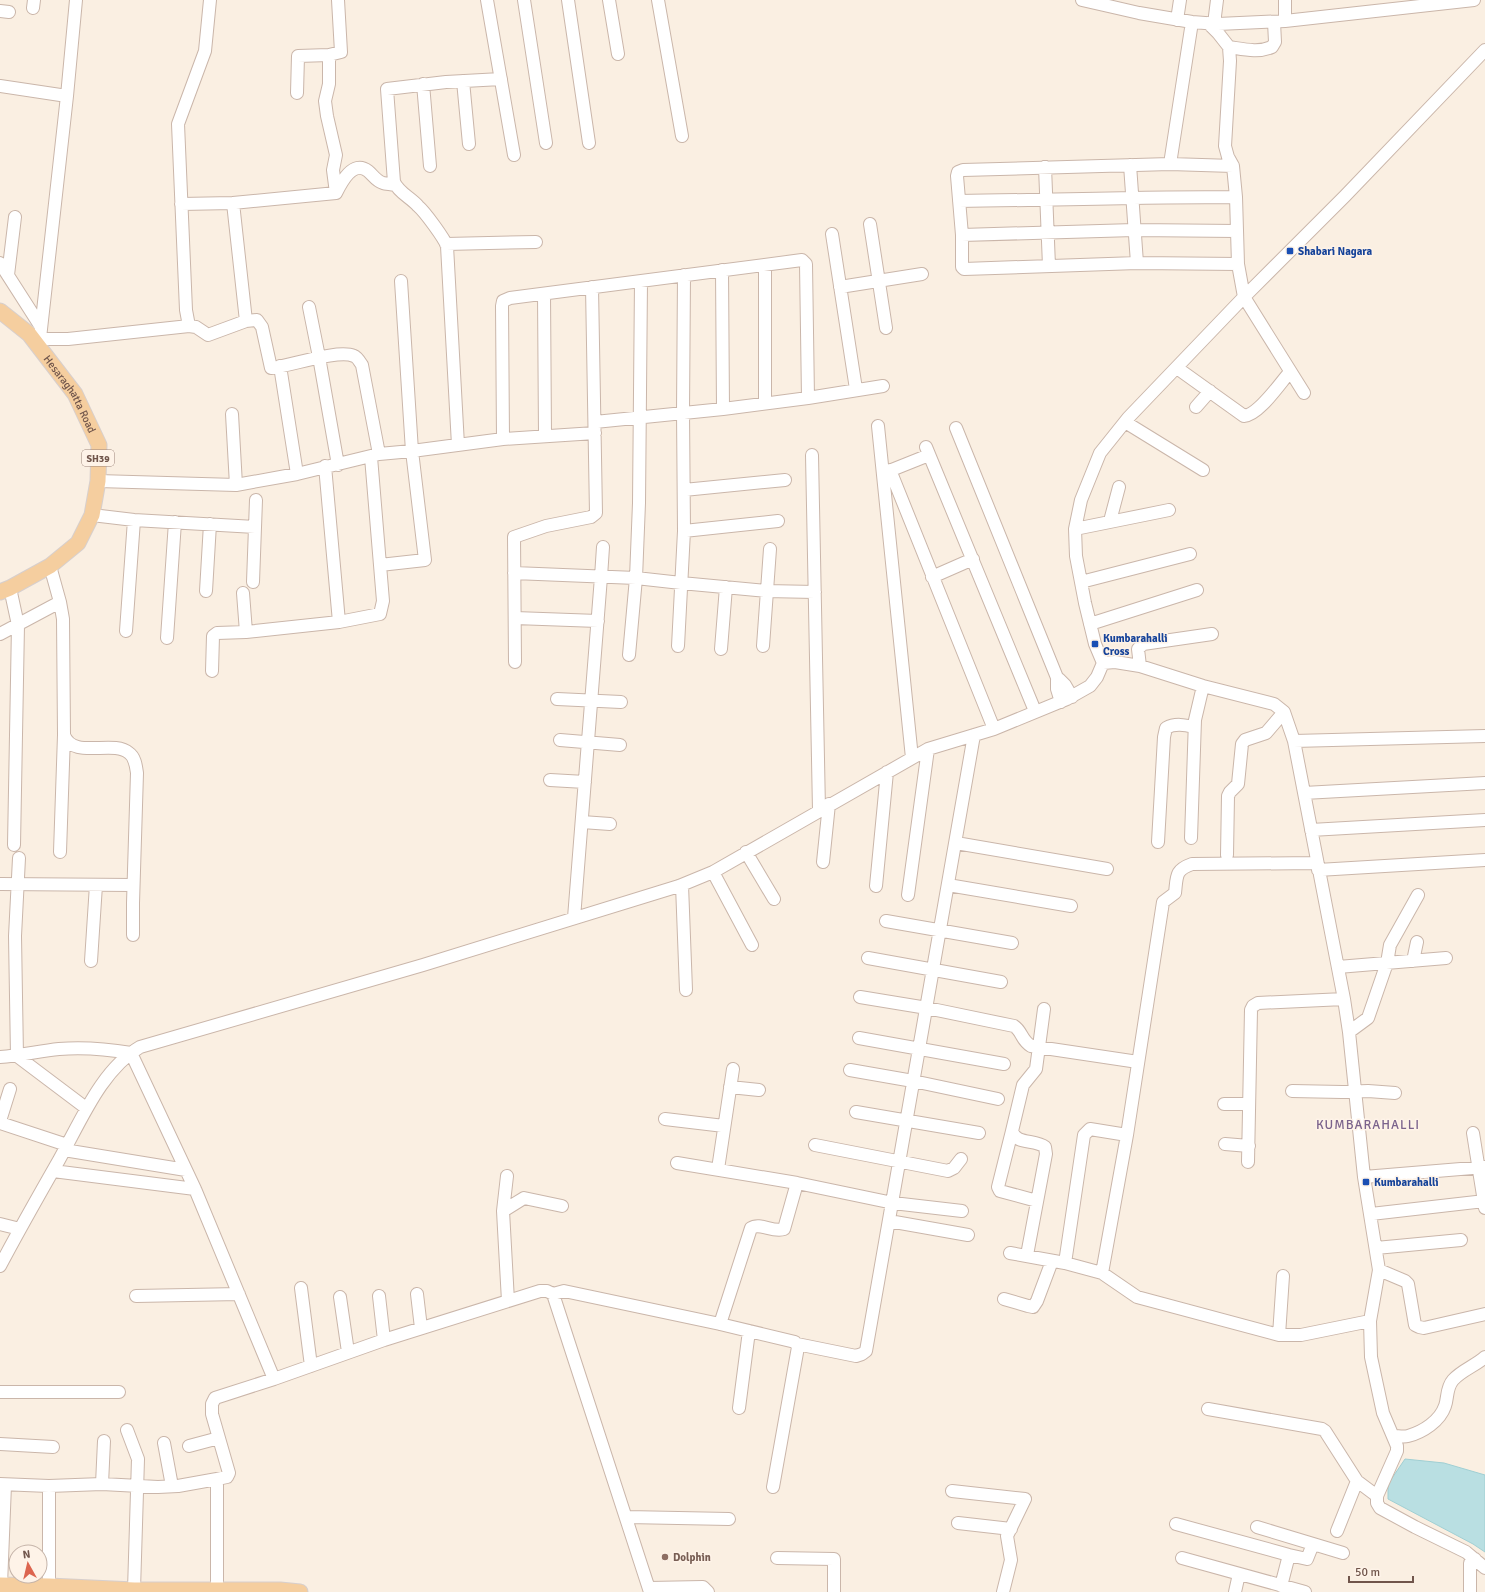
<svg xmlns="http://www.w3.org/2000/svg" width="1485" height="1592" font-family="Signika,sans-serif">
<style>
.water{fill:#b9dfe2;stroke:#a0cfd3}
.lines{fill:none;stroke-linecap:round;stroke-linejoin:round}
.minor-casing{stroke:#cab6aa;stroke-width:14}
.major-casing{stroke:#d7cfcd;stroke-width:17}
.minor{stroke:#fff;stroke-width:12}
.major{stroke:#f5ce9f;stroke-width:15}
.transit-dot{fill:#1a4fb4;stroke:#fef3e8;stroke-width:1.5}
.education-dot{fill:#8d6e63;stroke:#fef3e8;stroke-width:1.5}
.labels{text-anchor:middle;stroke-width:3;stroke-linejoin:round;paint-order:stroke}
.shield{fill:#fef3e8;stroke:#9b847a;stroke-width:1}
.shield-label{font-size:10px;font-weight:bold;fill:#70554b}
.transit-label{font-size:11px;font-weight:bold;fill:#164399;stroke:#fef3e8;text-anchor:start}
.street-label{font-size:11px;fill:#70554b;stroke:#fef3e8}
.education-label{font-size:11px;font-weight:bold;fill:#785e54;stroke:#fef3e8;text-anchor:start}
.quarter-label{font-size:13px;letter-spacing:1px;fill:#7b638c;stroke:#fef3e8}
</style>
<rect width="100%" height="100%" fill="#faefe2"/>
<path class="water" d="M1405 1459 1444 1463 1485 1475V1552L1473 1544 1388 1499V1484Z"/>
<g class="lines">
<defs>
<path id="minor" d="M487 0 514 155
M524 0 546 143
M568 0 589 143
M609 0 618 54
M658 0 682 136
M1082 0 1139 13 1192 22 1218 24 1285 21 1474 0
M33 8 34 0
M0 11 9 12
M1177 20 1180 0
M1285 21V0
M1208 23 1218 33 1229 47 1230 61 1225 146 1228 157 1233 166
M1214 24 1217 0
M1229 47C1243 49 1258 53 1272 47L1275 42 1274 22
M329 55V84L325 101 327 116 336 155 333 170 336 193
M463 81 469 144
M423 84 430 166
M0 86 67 96
M297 93 298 56 329 55 341 52 338 0
M1170 164 1192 22
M1130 165 1137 263
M1045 167 1049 266
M959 201C1051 200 1144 197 1236 197
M233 203 336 193C341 183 353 159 368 171 373 175 376 181 383 183 386 184 391 184 395 185
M181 204 233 203 246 321
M870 224 886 328
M832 234 856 389
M962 235 1134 230 1237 231
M446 244 536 242
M0 263 41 327
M1238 264 1137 263 964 269 962 267V235L957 176 958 172 963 170 1170 164 1233 166 1236 197 1238 264 1244 297 1304 393
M722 270 723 409
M8 275 15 217
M840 287 922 274
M544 294 545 436
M309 307 319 357 338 465
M189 326 186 310 178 124 205 51 210 0
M40 339H68L189 326 196 327 208 335 246 321 257 320 262 327 271 368C290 366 338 349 354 356 357 357 360 362 362 365L379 454
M39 347 67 96 76 0
M280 366 297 474
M1177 368 1244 416C1259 415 1280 383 1290 372
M765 403V265
M1196 407 1210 391
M232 414 236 485
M595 422 723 409 808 398 883 386
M1125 422 1203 470
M878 426 912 758
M956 428 1058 680
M503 439 502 306 503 301 510 298 802 260 806 264 808 398
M458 445 447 246C444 238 425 212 418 206 410 197 399 193 394 182L387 89 446 82 501 79
M926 447 1035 711
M812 455 819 810
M890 470 994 729
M884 473 929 455
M98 481 236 485 297 474 379 454 412 451 503 439 595 433
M684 490 785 480
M92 515 134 520 255 527
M1110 521 1119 487
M1075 529 1169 510
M684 531 778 521
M380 565 425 560 412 451 401 281
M50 566 60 602 63 619 64 735C73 760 113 739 129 753 135 757 136 766 137 773L133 903V935
M514 573 636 578 681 583 766 591 815 592
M932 577 973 559
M253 582 256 500
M1081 582 1190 554
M10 588 18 625 14 845
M206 591 210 524
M243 593 246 632
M515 618 598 621
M339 622 380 614 383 601 371 457
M1090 624 1197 590
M126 631 134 520
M0 634 60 602
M167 638 175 522
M678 646 684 531 683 412 684 275
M763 646 770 549
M721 649 726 587
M629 655 636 578 639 503 641 281
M515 662 514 537 546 526 591 517 596 513 592 287
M1103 663 1115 662 1140 666 1203 686 1274 704 1284 712 1294 741 1344 999 1349 1032 1364 1177 1379 1270 1370 1321 1371 1357 1383 1413 1397 1446V1451L1377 1496V1503L1380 1508 1415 1527 1466 1552 1485 1568
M1140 666 1138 649 1143 644 1212 634
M212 671 213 636 217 633 246 632 339 622 325 466
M557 699 621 702
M1061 702 1057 689V680L1059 679 1065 685 1072 697
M560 740 620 745
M1294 741 1485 736
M550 780 585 782
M1304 793 1485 783
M582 822 610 824
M1311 830 1485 820
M1191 838 1195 720 1203 686
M1158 842 1164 737 1166 728C1175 723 1185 725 1194 727
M956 843 1107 869
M60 852 64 735
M746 852 774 899
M1227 855 1228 796 1230 792 1238 784 1242 744 1245 740 1266 733 1284 712
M19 858 15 936 17 1056 86 1108
M823 862 829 804
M1318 870 1485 860
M713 872 752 945
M0 884 133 885
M682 885 686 990
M948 885 1071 906
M876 886 887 772
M908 895 928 749
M574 918 601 577 603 547
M886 921 1012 943
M868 958 1001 982
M91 961 96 885
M1413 961 1417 942
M1338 967 1446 958
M860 997 927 1008 1014 1026C1022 1031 1021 1040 1031 1046L1138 1062
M1349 1032 1368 1018 1387 963 1390 945 1418 895
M859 1038 1004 1064
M0 1057C20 1056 39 1051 59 1049 83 1047 107 1049 131 1053L195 1189 274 1379
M850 1070 913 1081 998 1099
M730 1087 759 1090
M1292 1091 1342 1092 1368 1091 1395 1093
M1224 1104H1249
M856 1112 979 1133
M665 1119 724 1126
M0 1121 10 1089
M0 1123 67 1145
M1012 1131 998 1187 1000 1191 1037 1201
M1473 1133 1485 1208
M1225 1144 1249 1146
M815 1145 948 1171 954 1168 961 1159
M64 1150 186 1170
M1248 1162 1251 1010 1253 1006 1258 1003 1344 999
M677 1163 797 1183 893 1203 962 1211
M718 1169 733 1069
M53 1171 195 1189
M507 1176 503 1211 508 1301
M1364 1177 1485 1167
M503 1211 524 1198 562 1206
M1371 1214 1485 1201
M889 1221 968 1235
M0 1224 20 1229
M1376 1248 1461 1240
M1010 1253 1065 1263 1102 1273 1137 1297 1279 1335H1301L1370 1321
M1027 1255 1046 1154 1045 1147C1035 1139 1016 1145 1012 1131L1023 1085 1036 1069 1044 1009
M1065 1263 1084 1135 1090 1129 1127 1135
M0 1266C19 1230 39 1195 59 1160 81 1121 101 1070 140 1047L423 965 679 886 713 872 928 749 994 729 1067 699 1090 686 1097 677 1103 663 1095 644 1085 603 1076 556 1075 529 1081 500 1100 453 1128 418 1244 297 1345 196 1485 50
M1379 1270 1405 1281 1408 1284 1415 1325 1419 1327 1424 1328 1485 1314
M1102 1273 1127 1135 1163 902 1175 893C1177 876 1175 870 1192 864L1317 863
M301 1288 311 1366
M417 1294 421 1328
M553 1294 564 1291 720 1324 795 1342 798 1347 773 1487
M136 1296 239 1294
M379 1296 384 1340
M340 1297 348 1352
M1004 1299 1028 1306 1033 1307 1037 1301 1052 1261
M720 1324 751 1228C760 1222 773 1233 784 1229L797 1183
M1279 1335 1283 1276
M797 1344 856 1356 862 1354 866 1351 974 735
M0 1392H119
M739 1408 749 1331
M1208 1409 1322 1429 1325 1431 1357 1481 1377 1496
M127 1430 138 1459 134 1590
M1393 1436C1398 1436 1404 1437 1408 1436 1423 1432 1440 1421 1445 1406 1448 1398 1446 1388 1453 1380 1462 1370 1475 1366 1485 1357
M164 1443 172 1486
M0 1444 53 1447
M189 1446 219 1438
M0 1484 49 1486 102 1484 158 1487 178 1486 217 1479
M102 1484 104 1441
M952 1491 1025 1499 1007 1536 1011 1560 1003 1592
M627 1517 729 1519
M958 1523 1011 1529
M1176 1524 1289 1555 1307 1559 1313 1544
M1257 1527 1343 1553
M1337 1531 1357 1481
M777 1558 834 1559V1592
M1182 1558 1305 1592
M1 1585 5 1485
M49 1586V1486
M1281 1586 1289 1555
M649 1588 703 1587 708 1592
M217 1589V1479L227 1477 229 1473 212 1414V1404L215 1398 274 1379 384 1340 540 1291H547L553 1294 650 1592
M1235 1592 1239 1574
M1470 1592V1563L1475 1559"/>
<g id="major">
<path id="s1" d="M0 311 29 334 75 394 99 445 98 481 92 515 78 543 50 566 10 588 0 592"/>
<path d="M0 1585 49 1586 134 1590H280L300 1592"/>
</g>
</defs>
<use href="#minor" class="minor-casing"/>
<use href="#major" class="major-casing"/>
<use href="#minor" class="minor"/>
<use href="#major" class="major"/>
</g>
<g class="transit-dot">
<rect x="1286" y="247" width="8" height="8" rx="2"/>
<rect x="1091" y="640" width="8" height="8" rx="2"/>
<rect x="1362" y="1178" width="8" height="8" rx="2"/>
</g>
<circle class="education-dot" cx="665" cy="1557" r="4"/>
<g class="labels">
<rect class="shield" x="82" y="450" width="32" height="16" rx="3"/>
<g class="shield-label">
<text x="98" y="462">SH39</text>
</g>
<g class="transit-label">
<text x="1298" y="255">Shabari Nagara</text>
<text x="1103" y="642">Kumbarahalli<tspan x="1103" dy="13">Cross</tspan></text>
<text x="1374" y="1186">Kumbarahalli</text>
</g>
<g class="street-label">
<text dy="4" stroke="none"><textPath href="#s1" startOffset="110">Hesaraghatta Road</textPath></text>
</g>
<g class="education-label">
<text x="673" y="1561">Dolphin</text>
</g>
<g class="quarter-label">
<text x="1368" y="1129">KUMBARAHALLI</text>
</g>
</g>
<g transform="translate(28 1564) rotate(352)"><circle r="19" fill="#fef3e8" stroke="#c5b4a9"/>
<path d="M0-3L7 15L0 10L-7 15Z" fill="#dc654f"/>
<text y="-6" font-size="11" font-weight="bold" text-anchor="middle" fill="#70554b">N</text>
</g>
<path d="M1349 1576v6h64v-6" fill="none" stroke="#70554b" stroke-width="2"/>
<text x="1355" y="1576" font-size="12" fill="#70554b" stroke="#fef3e8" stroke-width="3" paint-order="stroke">50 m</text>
</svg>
